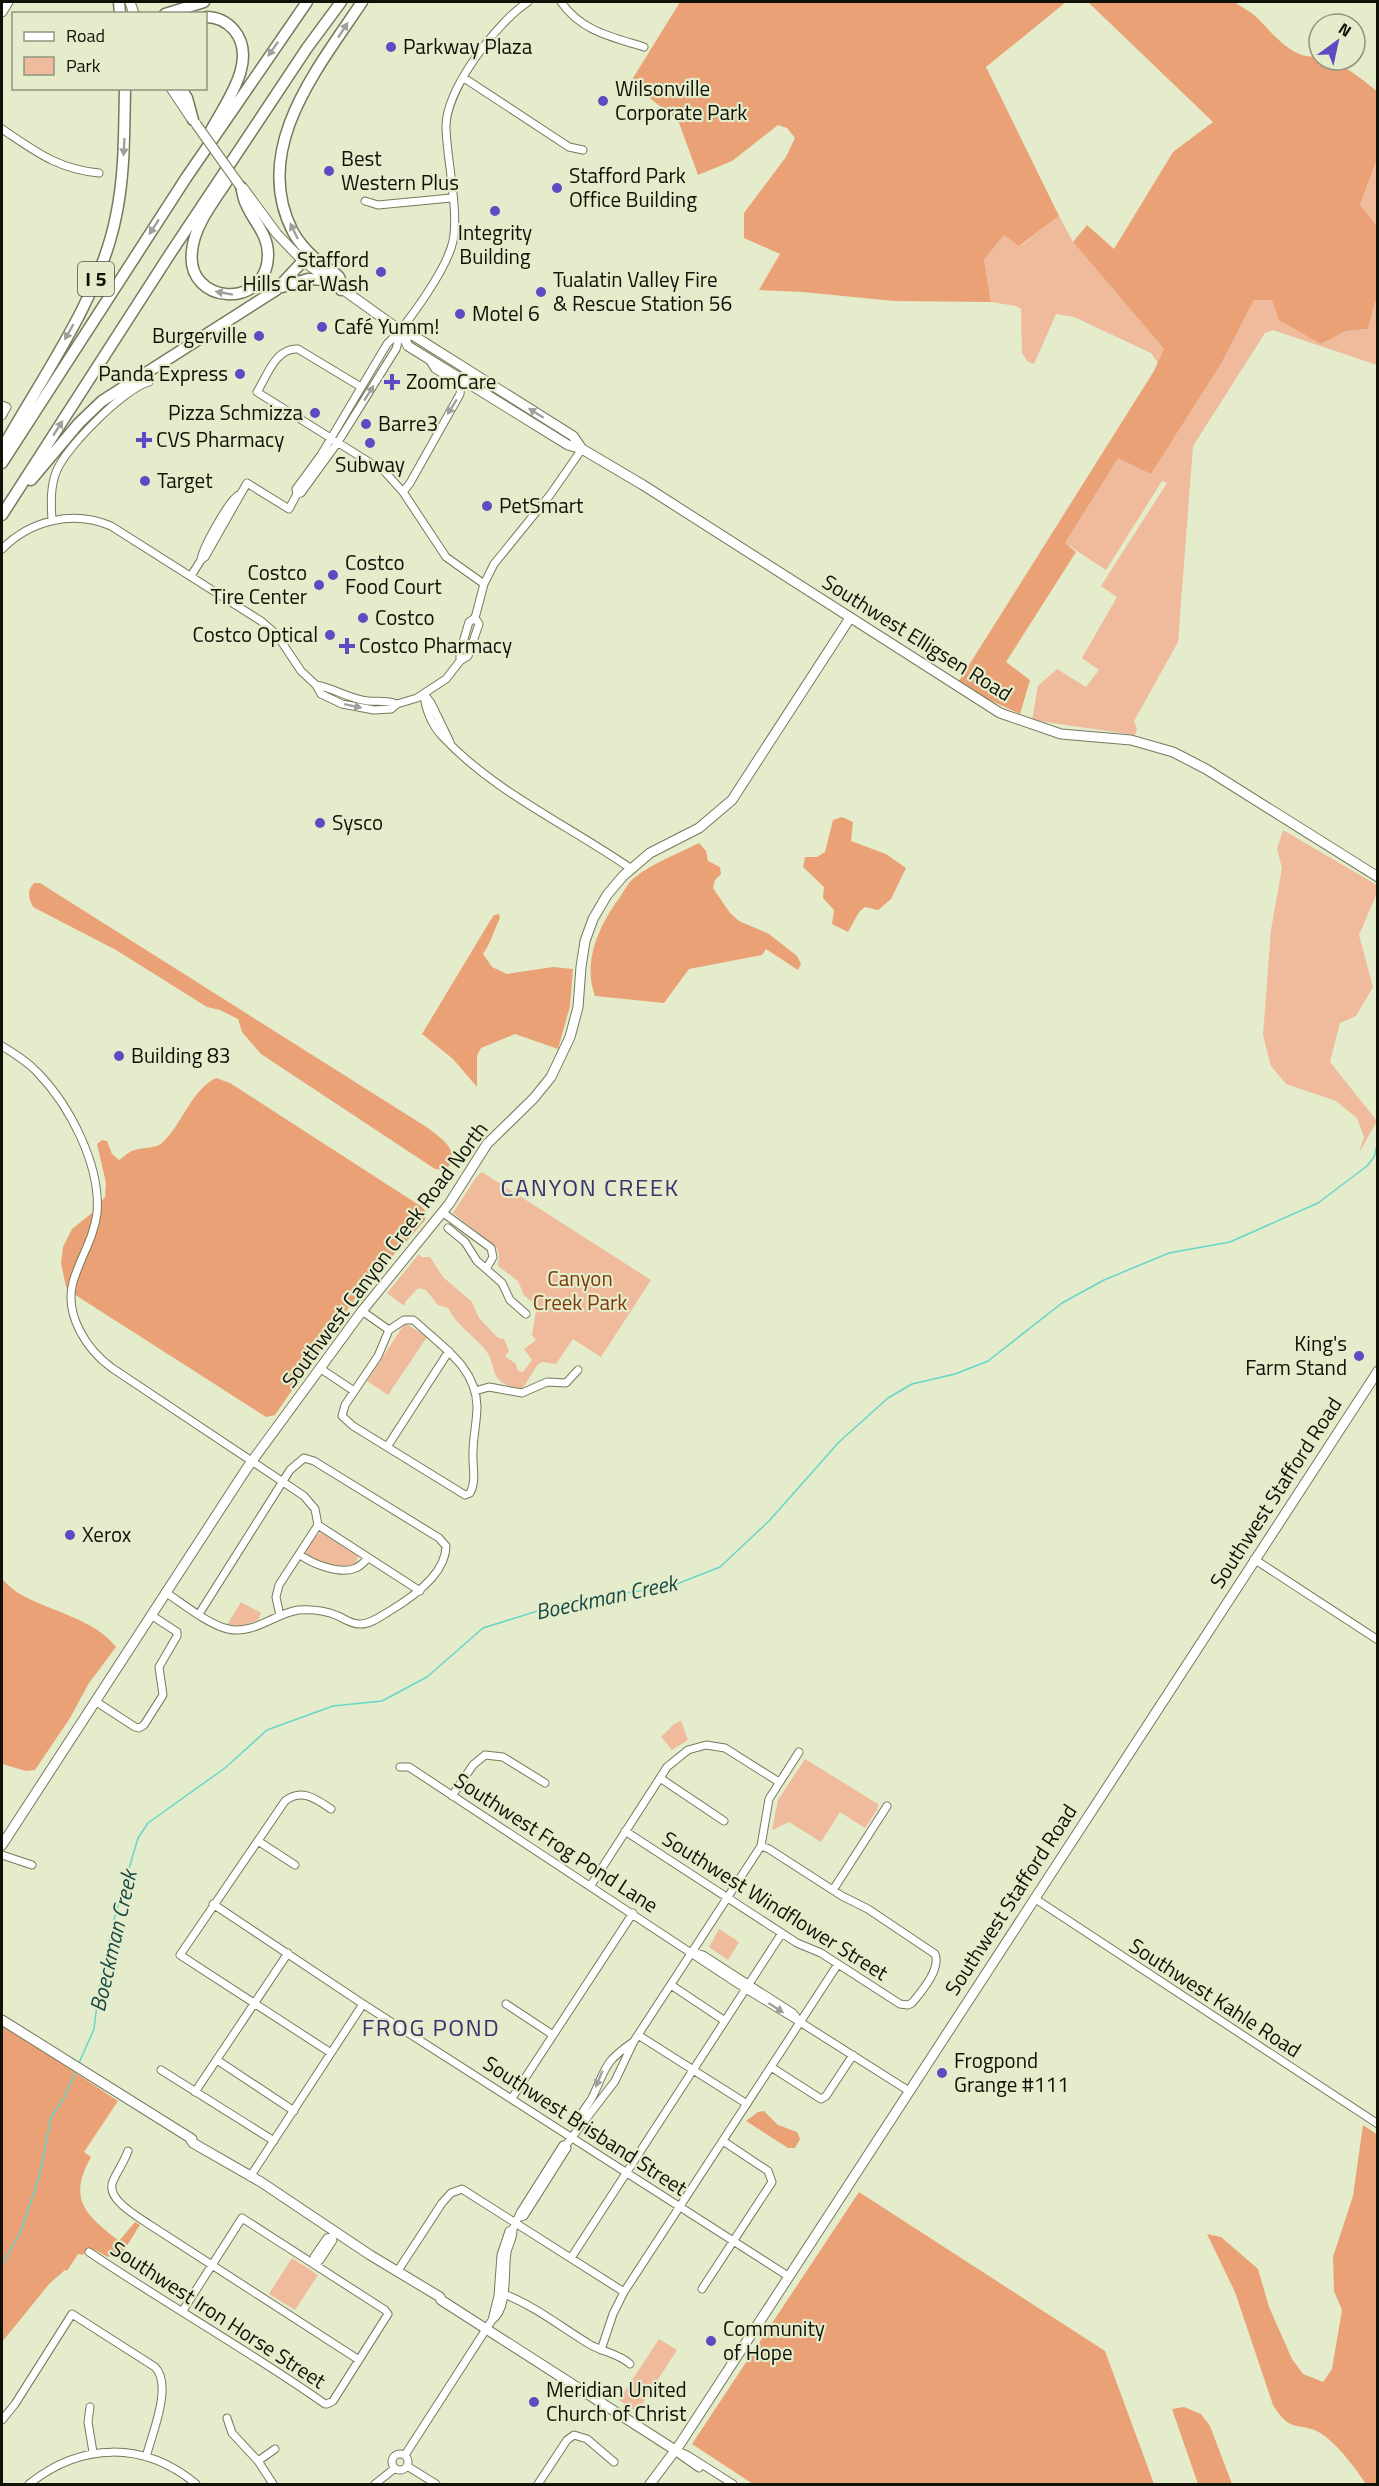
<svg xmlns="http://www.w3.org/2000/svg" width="1379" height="2486" font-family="'Titillium Web',sans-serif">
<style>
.green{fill:#efbb9c}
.forest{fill:#eaa175}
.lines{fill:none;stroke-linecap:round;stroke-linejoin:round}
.stream{stroke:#66d6c9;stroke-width:1.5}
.minor-casing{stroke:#747b5d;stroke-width:9}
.major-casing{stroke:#747b5d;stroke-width:11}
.highway-casing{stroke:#747b5d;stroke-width:13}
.minor{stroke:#fff;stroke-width:7}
.major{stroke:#fff;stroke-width:9}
.highway{stroke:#fff;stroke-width:10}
.major-bridge-casing{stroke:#747b5d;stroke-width:11;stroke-linecap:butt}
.major-bridge{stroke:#fff;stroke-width:9}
.oneway{fill:#9fa09c}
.poi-dot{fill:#5e4ac3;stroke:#e4eccb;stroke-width:2}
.labels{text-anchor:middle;stroke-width:4.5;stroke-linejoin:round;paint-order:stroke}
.shield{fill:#e4eccb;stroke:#505342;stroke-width:1.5}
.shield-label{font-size:20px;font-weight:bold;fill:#101207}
.poi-label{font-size:21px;fill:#101207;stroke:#e4eccb;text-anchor:start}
.street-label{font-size:21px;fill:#101207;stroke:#e4eccb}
.park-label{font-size:21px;fill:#7c3b06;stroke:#e4eccb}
.water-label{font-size:22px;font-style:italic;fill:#184a45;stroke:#e4eccb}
.quarter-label{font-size:24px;letter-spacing:1.5px;fill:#39326d;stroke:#e4eccb}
</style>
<rect width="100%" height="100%" fill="#e4eccb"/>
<path class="green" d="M1377 159V226L1360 205Z
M1059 216 1073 242 1164 349 1158 363 1151 353 1074 317 1056 314 1034 364 1028 362 1022 353 1021 309 1016 306 991 302 984 260 1004 235 1020 246Z
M1254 300H1272L1321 344 1346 331 1368 329 1375 302H1377V365L1273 330 1265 333 1193 446 1178 642 1134 721 1137 729 1135 735 1032 720 1038 686 1057 669 1086 687 1099 670 1082 658 1117 597 1101 586 1167 483 1162 481 1106 570 1065 543 1118 457 1151 474 1221 364Z
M1283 830 1377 885V893L1359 935 1373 987 1356 1016 1340 1023 1330 1062 1377 1121 1359 1153 1364 1137 1357 1118 1336 1101 1286 1084 1271 1066 1263 1035 1271 930 1282 868 1277 849Z
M482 1172 651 1280 601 1357 573 1339 556 1364 542 1362 538 1364 521 1391C483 1379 501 1367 483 1347 470 1333 457 1325 448 1308L438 1305 426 1290 418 1288 406 1301 404 1306 387 1293 419 1254 421 1257H430L443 1277 472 1302 479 1318 498 1338 504 1339 509 1351 505 1356 516 1364 518 1371 523 1372 532 1360 524 1349 536 1340 532 1335 536 1311 534 1304 524 1295 518 1281 498 1266 499 1254 496 1247 453 1213 477 1176Z
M405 1323 427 1337 388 1395 367 1381Z
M321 1532 358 1556 355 1567 328 1564 306 1557 308 1543Z
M241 1602 261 1613 258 1620 242 1626 227 1625Z
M681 1721 688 1740 672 1750 661 1737 674 1724Z
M805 1759 878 1804V1808L865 1828 840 1812 821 1842 789 1822 772 1830 778 1800Z
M719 1929 739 1942 728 1960 709 1947Z
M292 2258 318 2275 295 2310 269 2294Z
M659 2339 677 2350 637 2412 619 2400Z"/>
<path class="forest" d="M680 2H1066L986 67 1059 216 1019 246 1004 235 984 260 991 302 894 301 803 292 759 290 780 254 744 238V213L786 157 795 138 787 128 778 125 732 161 698 175 678 120 630 83Z
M1088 2H1234C1240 6 1248 10 1254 15 1272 31 1291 61 1319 56V60C1341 60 1361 79 1377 91V159L1360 205 1377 226V302H1375L1368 329 1346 331 1321 344 1279 320 1272 300H1254L1221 364 1151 474 1118 458 1065 543 1076 552 1006 662 1030 680 1020 714 983 697 959 681 1154 371 1164 349 1073 242 1087 225 1114 249 1173 152 1213 122Z
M842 817 853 822 851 841 886 854 906 868 891 899 878 910 865 907 859 912 848 932 832 924 834 910 823 898 824 887 803 867 805 857H817L825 852 833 820Z
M699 843 706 851 708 861 720 867 721 874 715 880 713 888 730 913 739 921 769 934 797 956 801 964 798 970 766 949 762 955 689 969 664 1003 595 996C582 961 600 924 620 897 624 891 628 883 634 878 652 863 678 854 699 843Z
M34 883H40L428 1128C443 1140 462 1151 446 1170L435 1169 261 1054 242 1032 238 1019 220 1010 207 1007 116 950 33 907C29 898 26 891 34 883Z
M499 914 500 918C493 932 492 941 483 954L492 967 507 974 553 967 573 969 570 1006 558 1049 515 1034 481 1048 477 1056V1087L453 1059 422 1034 490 921 494 915Z
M216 1078 230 1083 422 1207 426 1212 425 1220 405 1243 363 1287 275 1415 266 1417 77 1296 66 1287 61 1263 63 1247 72 1229 92 1213 105 1197 106 1183 97 1144 102 1140 107 1141 112 1154 119 1160C124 1157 129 1151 135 1150 144 1147 154 1149 162 1143 183 1124 190 1091 216 1078Z
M2 1579C7 1584 14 1591 20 1594 49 1611 95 1619 116 1647L89 1683 70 1718 35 1770 26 1771 2 1764Z
M2 2024 118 2101 84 2152 91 2157C67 2200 86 2215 119 2241L135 2222 140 2225 118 2260V2255L114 2253 108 2257 95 2250H87L83 2255 78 2254 67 2271 65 2270 50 2283 2 2342Z
M764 2111 778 2125 797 2132 800 2139 795 2148H788L746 2121 758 2112Z
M1363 2125 1378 2135 1377 2484H1366C1355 2468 1342 2450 1326 2437 1302 2418 1293 2438 1273 2405L1235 2292 1207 2234 1221 2237 1258 2269 1269 2307 1292 2359 1303 2374 1323 2382 1332 2369 1342 2310 1334 2291 1333 2257 1353 2196Z
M859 2192 1105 2351 1154 2484H753L692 2444Z
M1184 2407 1201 2414 1210 2426 1232 2484H1198L1172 2409Z"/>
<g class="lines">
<path class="stream" d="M79 2063 94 2029 99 1988 115 1916 138 1838 148 1823 225 1768 267 1730 333 1706 382 1701 427 1677 483 1628 573 1600 669 1587 720 1567 769 1521 839 1442 888 1398 912 1384 955 1374 988 1361 1062 1303 1104 1280 1169 1253 1230 1242 1318 1203 1367 1166 1374 1157 1378 1142
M2 2265 21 2231 40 2174 51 2117 64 2098 76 2070"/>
<defs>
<path id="minor" d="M561 2C581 31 612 37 644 47
M464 78 569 147 583 150
M2 129C35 151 57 169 99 173
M365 201 378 205 451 198
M361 387 298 349C276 347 267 376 257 392L385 472 403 492 446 557 484 584
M2 405 7 407 2 416
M403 492 410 483 460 394 461 386 458 383 435 369 430 361
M297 494 296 489 321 455 387 344C408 324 447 269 453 241 459 210 447 161 446 128 445 90 497 22 528 2
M52 520C51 504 50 486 57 470 67 446 125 388 149 382
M2 549C31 520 73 510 111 526L261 621 277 635 301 671 316 685 321 694 342 704 374 710 391 709 397 704 417 698 446 679 460 661 468 656 479 624 475 618
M201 560C202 549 230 498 239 495
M191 576 201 560 205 557 247 483 289 509 297 494 301 493 338 442 396 349 400 334
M460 661V652L469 622 475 618 484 584 494 564 550 495 582 449
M316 685C334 688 349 699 368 701 378 702 387 700 397 704
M424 694C425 709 432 725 442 736 494 792 568 825 630 868
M424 694 431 703 450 742
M2 1046C15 1054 28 1062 38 1073 70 1106 101 1166 97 1213 94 1238 80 1258 73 1282 64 1315 87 1350 112 1368L304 1496 315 1509 318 1525
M442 1212 491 1248 493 1257 486 1269
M448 1228 465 1242 477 1261 502 1283 510 1300 526 1314
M362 1311 389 1330
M404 1320H413L417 1323C442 1347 476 1367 477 1406 477 1422 473 1437 473 1452 472 1465 477 1481 470 1493L465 1495 353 1426 342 1416 345 1405 378 1356 389 1330Z
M321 1369 354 1391
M475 1391 489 1387 522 1393 547 1382 566 1383 578 1370
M387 1447 449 1351
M318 1525 420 1591
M299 1554C312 1564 340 1575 356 1568 361 1566 364 1562 368 1558
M1254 1559 1378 1640
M165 1592C182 1603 209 1625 228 1629 253 1635 274 1614 298 1610 312 1609 325 1610 338 1616 345 1619 351 1624 359 1624 369 1625 380 1617 388 1612 410 1599 446 1575 446 1546L439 1538 314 1461 304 1458 290 1470 199 1614
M280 1616 276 1597 279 1585 318 1525
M95 1701 135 1727 139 1728 144 1725 163 1695 159 1667 177 1636V1632L151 1615
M400 1767H409L741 1986 800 2022 793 2013 703 1955 693 1952
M660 1778 724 1821
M452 1796 473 1765 485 1755 503 1757 545 1783
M625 1831 797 1943 821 1953 900 2004 908 2005 912 2003C922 1991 941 1969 935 1954L868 1909 842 1896 769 1849 761 1846
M258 1841 295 1865
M2 1855 32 1865
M591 1885 667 1767 688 1750 706 1745 725 1748 779 1782
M833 1890 887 1806
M1034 1898 1378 2124
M213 1904 363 2004 788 2276
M671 1985 725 2021
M506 2004 553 2035
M800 2022 909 2091
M638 2035 747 2104
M331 2053 180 1955 285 1801C302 1788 316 1799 331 1809
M217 2060 294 2111
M771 2067 821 2099 826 2096 853 2055
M161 2070 274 2141
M195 2092 288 1953
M512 2098 633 1913
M578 2127C578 2115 586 2108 592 2098 607 2067 603 2063 633 2042
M128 2151C124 2162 118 2170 113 2181 105 2199 137 2216 150 2225L359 2360
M250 2177 363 2004
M520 2217 524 2216 567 2148 566 2145
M89 2252C166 2304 248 2350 325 2404H327L333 2401 388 2314 385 2310 242 2218 182 2312
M571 2258 782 1933
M314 2264 320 2260 333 2240 332 2237 335 2232
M314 2264V2257L327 2238 332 2237
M397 2272 442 2203 451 2193 462 2189 624 2292
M702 2289 772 2182 768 2171 723 2141
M504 2294C535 2306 561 2327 589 2344 602 2352 618 2353 630 2364
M492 2320 498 2296 501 2255 509 2231 513 2229 520 2213 563 2145H566L615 2081 634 2041 761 1846 769 1799 799 1752
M601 2350 613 2314 624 2292 838 1964
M90 2407 88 2422 93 2452
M227 2418 232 2433 258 2461 273 2484
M2 2420 15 2404 72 2314 155 2367C173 2385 152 2434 146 2457
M675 2450 687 2455 733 2484
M679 2454 699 2468
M392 2462a8 8 0 1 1 16 0a8 8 0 1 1-16 0Z
M405 2455 492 2320C509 2309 504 2270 507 2252 509 2244 514 2236 513 2229
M258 2461 275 2449
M407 2466 436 2484
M29 2484C81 2442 144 2441 196 2484
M375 2484 395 2468
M538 2484 567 2440 574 2435 587 2439 614 2462"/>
<path id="major" d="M130 2 134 14
M2 12 8 2
M171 88 191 118
M243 188 277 234 303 261 401 331 414 336 573 436 582 449
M401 331 408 346 568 445 582 449 643 485 1000 713 1061 734 1131 740 1173 752 1206 769 1378 877
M2 1845 247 1468 362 1311 449 1204 487 1144 534 1098 551 1077 570 1037 578 1007 581 967 585 941 593 919 607 895 623 876 650 853 699 828 732 800 850 618
M2 2020 192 2139
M189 2137 193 2143 261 2182 370 2255 440 2297 441 2300 675 2450
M650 2484 680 2444 1378 1371"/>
<path id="highway" d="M119 2 120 14
M165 14 204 2
M206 17C217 17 227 22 234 30 260 61 223 106 209 134
M181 88 187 98 193 120
M229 178C216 199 194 225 192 251 185 305 268 311 268 254 268 234 253 221 246 204 243 199 243 192 241 187
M282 287 308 279 327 280
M341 290C341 287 341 280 339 277 336 273 328 269 324 266 311 256 301 246 293 232 250 149 318 68 362 2
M2 449C42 377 100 298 116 216 125 174 124 131 125 88
M2 463 186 178 307 2
M31 480 79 423 102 401 276 290 303 261
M2 515 168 257 307 48 341 2"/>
</defs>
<use href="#minor" class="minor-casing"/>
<use href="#major" class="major-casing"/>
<use href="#highway" class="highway-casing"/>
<use href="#minor" class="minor"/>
<use href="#major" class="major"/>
<use href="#highway" class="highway"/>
<defs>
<path id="major-bridge" d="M196 124 241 187"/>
</defs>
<use href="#major-bridge" class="major-bridge-casing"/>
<use href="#major-bridge" class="major-bridge"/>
</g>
<defs><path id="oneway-solid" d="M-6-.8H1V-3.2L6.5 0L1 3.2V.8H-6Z" transform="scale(1.5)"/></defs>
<g class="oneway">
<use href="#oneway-solid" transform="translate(343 30) rotate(-57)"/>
<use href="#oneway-solid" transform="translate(273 49) rotate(125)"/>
<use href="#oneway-solid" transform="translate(124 147) rotate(93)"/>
<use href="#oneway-solid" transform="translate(154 227) rotate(123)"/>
<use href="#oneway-solid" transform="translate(294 231) rotate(-116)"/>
<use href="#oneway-solid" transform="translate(224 293) rotate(-170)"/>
<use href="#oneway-solid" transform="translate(69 332) rotate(120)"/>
<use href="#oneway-solid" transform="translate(369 393) rotate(-58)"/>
<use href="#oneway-solid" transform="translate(452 407) rotate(122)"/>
<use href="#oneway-solid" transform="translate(536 413) rotate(-148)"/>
<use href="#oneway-solid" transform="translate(58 428) rotate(-57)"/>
<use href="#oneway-solid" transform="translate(353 706) rotate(12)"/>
<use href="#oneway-solid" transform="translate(776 2008) rotate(33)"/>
<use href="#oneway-solid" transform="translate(599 2079) rotate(113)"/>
</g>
<g class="poi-dot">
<circle cx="391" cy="47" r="6"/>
<circle cx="603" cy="101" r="6"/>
<circle cx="329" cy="171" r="6"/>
<circle cx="557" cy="188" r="6"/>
<circle cx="495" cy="211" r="6"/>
<circle cx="381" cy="272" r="6"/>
<circle cx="541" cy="292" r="6"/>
<circle cx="460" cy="314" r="6"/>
<circle cx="322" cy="327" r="6"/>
<circle cx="259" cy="336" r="6"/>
<circle cx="240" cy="374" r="6"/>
<path d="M389 373h6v6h6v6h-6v6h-6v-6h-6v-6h6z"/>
<circle cx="315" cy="413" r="6"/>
<circle cx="366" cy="424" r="6"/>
<path d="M141 431h6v6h6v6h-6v6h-6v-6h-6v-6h6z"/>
<circle cx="370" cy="443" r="6"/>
<circle cx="145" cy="481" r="6"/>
<circle cx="487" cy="506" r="6"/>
<circle cx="333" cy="575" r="6"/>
<circle cx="319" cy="585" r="6"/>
<circle cx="363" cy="618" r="6"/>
<circle cx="330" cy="635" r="6"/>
<path d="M344 637h6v6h6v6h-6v6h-6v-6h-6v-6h6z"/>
<circle cx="320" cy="823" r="6"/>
<circle cx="119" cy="1056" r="6"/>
<circle cx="1359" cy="1356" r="6"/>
<circle cx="70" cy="1535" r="6"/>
<circle cx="942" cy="2073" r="6"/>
<circle cx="711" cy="2341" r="6"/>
<circle cx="534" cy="2402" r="6"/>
</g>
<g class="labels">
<rect class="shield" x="78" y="262" width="36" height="34" rx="4.5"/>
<g class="shield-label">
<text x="96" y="286">I 5</text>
</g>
<g class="poi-label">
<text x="403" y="54">Parkway Plaza</text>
<text x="615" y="96">Wilsonville<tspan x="615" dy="24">Corporate Park</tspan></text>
<text x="341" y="166">Best<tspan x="341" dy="24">Western Plus</tspan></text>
<text x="569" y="183">Stafford Park<tspan x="569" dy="24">Office Building</tspan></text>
<text x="495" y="240" text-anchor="middle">Integrity<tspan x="495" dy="24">Building</tspan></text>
<text x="369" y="267" text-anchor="end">Stafford<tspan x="369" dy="24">Hills Car Wash</tspan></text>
<text x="553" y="287">Tualatin Valley Fire<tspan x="553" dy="24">&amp; Rescue Station 56</tspan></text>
<text x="472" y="321">Motel 6</text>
<text x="334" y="334">Café Yumm!</text>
<text x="247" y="343" text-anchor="end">Burgerville</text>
<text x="228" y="381" text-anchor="end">Panda Express</text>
<text x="406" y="389">ZoomCare</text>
<text x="303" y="420" text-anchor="end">Pizza Schmizza</text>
<text x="378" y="431">Barre3</text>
<text x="156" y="447">CVS Pharmacy</text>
<text x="370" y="472" text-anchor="middle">Subway</text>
<text x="157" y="488">Target</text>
<text x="499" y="513">PetSmart</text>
<text x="345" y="570">Costco<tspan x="345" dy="24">Food Court</tspan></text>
<text x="307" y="580" text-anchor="end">Costco<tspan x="307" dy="24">Tire Center</tspan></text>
<text x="375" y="625">Costco</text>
<text x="318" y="642" text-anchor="end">Costco Optical</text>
<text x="359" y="653">Costco Pharmacy</text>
<text x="332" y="830">Sysco</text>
<text x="131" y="1063">Building 83</text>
<text x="1347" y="1351" text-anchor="end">King's<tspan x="1347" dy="24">Farm Stand</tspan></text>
<text x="82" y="1542">Xerox</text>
<text x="954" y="2068">Frogpond<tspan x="954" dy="24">Grange #111</tspan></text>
<text x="723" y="2336">Community<tspan x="723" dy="24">of Hope</tspan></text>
<text x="546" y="2397">Meridian United<tspan x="546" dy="24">Church of Christ</tspan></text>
</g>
<g class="street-label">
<text transform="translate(917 638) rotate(32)" y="7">Southwest Elligsen Road</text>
<text transform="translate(385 1255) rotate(-53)" y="7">Southwest Canyon Creek Road North</text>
<text transform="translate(1276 1493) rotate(-57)" y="7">Southwest Stafford Road</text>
<text transform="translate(556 1843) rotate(33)" y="7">Southwest Frog Pond Lane</text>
<text transform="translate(1011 1900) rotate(-57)" y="7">Southwest Stafford Road</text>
<text transform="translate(775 1906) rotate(32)" y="7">Southwest Windflower Street</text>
<text transform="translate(1215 1998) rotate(33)" y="7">Southwest Kahle Road</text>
<text transform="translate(585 2126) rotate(33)" y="7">Southwest Brisband Street</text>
<text transform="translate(218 2315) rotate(33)" y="7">Southwest Iron Horse Street</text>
</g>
<g class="park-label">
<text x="580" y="1286">Canyon<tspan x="580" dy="24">Creek Park</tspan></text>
</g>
<g class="water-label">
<text transform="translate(606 1597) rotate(-12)" y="8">Boeckman Creek</text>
<text transform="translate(113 1941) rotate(-77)" y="8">Boeckman Creek</text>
</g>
<g class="quarter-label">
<text x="590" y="1196">CANYON CREEK</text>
<text x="431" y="2036">FROG POND</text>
</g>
</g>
<rect width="1379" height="2486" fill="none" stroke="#101207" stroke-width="6"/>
<rect x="12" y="12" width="195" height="78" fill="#e4eccb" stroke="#8f957d" stroke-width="1.5"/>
<rect x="24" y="32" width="30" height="9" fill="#ffffff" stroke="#8f957d" stroke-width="1.5"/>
<text x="66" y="42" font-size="18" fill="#101207">Road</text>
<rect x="24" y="57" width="30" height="18" fill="#efbb9c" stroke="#8f957d" stroke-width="1.5"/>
<text x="66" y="72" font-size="18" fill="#101207">Park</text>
<g transform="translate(1337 42) rotate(33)"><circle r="28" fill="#e4eccb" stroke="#8f957d" stroke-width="1.5"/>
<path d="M0-4.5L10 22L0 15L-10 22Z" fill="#5e4ac3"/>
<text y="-9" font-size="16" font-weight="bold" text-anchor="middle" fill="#101207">N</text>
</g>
</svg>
